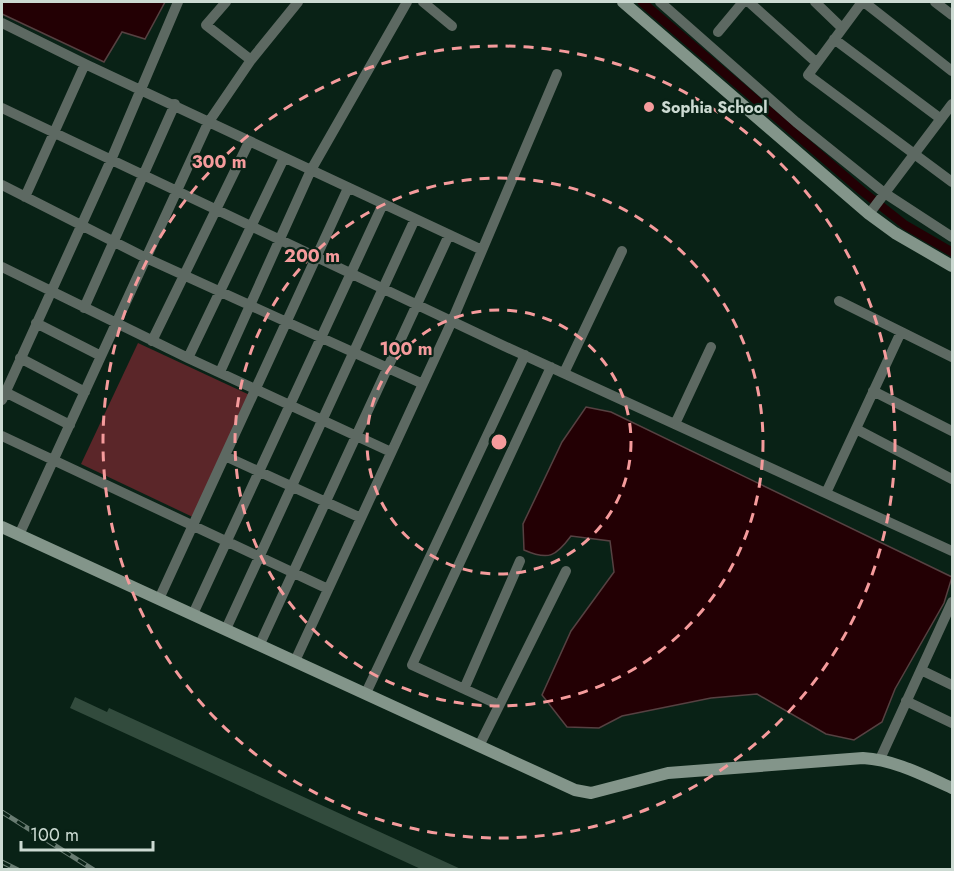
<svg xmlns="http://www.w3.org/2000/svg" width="954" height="871" font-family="Jost,sans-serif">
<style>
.green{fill:#5b2629}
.water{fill:#230004;stroke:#564142;stroke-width:1.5}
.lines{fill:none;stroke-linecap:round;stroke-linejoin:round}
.canal{stroke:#230004;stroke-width:9}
.building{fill:#324b3d}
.street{stroke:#5d6962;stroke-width:10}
.secondary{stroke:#83958a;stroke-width:12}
.rail-casing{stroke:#697c72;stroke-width:5}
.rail{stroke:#092216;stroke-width:3;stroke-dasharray:9;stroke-linecap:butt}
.ring{fill:none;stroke:#f59b9c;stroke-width:3;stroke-dasharray:10 8}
.poi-dot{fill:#f59b9c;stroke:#092216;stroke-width:2}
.labels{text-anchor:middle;stroke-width:4.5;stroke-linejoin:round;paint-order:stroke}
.poi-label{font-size:16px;font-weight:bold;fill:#ccdad2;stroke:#092216;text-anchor:start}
.centre{fill:#f59b9c;stroke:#092216;stroke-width:3}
.ring-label{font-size:18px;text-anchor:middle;font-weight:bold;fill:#f59b9c;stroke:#092216;stroke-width:4.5;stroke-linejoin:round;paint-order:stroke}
</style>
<rect width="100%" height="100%" fill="#092216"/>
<path class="green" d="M138 343 254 397 197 519 81 464Z"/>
<path class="water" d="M2 2H165L145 39 122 32 104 62 2 14Z
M586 407 611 412 952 577 944 603 895 689 882 722 854 740 826 734 757 694 711 698 622 716 599 728 567 727 542 695 571 631 614 572 610 541 571 536C556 556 549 561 524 550L523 524 562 442Z"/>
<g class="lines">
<path class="canal" d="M642 2 862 191 905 225 952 252"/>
</g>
<path class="building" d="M75 697 107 712 109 708 463 870H423L70 708Z"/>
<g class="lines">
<path class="street" d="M226 2 206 25 251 60
M423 2 452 26
M660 2 796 122 883 192 952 237
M749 2 817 63
M815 2 842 28
M862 2 808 75 952 182
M864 2 952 71
M935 2 952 15
M2 23 85 64 25 197
M718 32 743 2
M834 39 941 119
M85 64 482 250
M2 108 504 346 952 551
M2 185 146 258 423 384
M869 214 952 104
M2 267 188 358 391 452
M839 301 952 357
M84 308 175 104
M36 323 101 356
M152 341 249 142
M20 358 85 392
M188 358 284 158
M220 372 311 170 407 2
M564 373 622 251
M873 391 952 431
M5 392 70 425
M2 400 111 160 178 2
M675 424 711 347
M856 429 952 479
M2 436 328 589
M225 456 361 518
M826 493 901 332
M19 535 208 123 251 60 298 2
M159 599 348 188
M193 614 383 204
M226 629 415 219
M260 644 449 235
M295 661 452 321 557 74
M921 670 952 685
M464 689 520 561
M366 693 525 355
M906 701 952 723
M499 705 412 665 551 367
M479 746 566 571
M880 759 952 602"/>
<path class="secondary" d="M623 2 869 214 895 233 952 266
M2 527 575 790 591 793 668 773 863 758C895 760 923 775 952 788"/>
<defs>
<path id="rail" d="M2 812 94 870
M2 862 18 870"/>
</defs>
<use href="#rail" class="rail-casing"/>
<use href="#rail" class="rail"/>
</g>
<g class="ring">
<circle cx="499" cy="442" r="132"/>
<circle cx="499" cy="442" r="264"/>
<circle cx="499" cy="442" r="396"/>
</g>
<circle class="poi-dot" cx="649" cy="107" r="6"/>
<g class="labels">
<g class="poi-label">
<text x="661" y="113">Sophia School</text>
</g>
</g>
<circle cx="499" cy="442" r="9" class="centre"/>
<g class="ring-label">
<text x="219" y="168">300 m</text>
<text x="312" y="262">200 m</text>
<text x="406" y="355">100 m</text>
</g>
<rect width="954" height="871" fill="none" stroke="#ccdad2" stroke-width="6"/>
<path d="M21 841v9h132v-9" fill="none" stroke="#ccdad2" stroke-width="3"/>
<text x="30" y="841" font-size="18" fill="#ccdad2" stroke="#092216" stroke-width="4.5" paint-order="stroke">100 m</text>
</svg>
